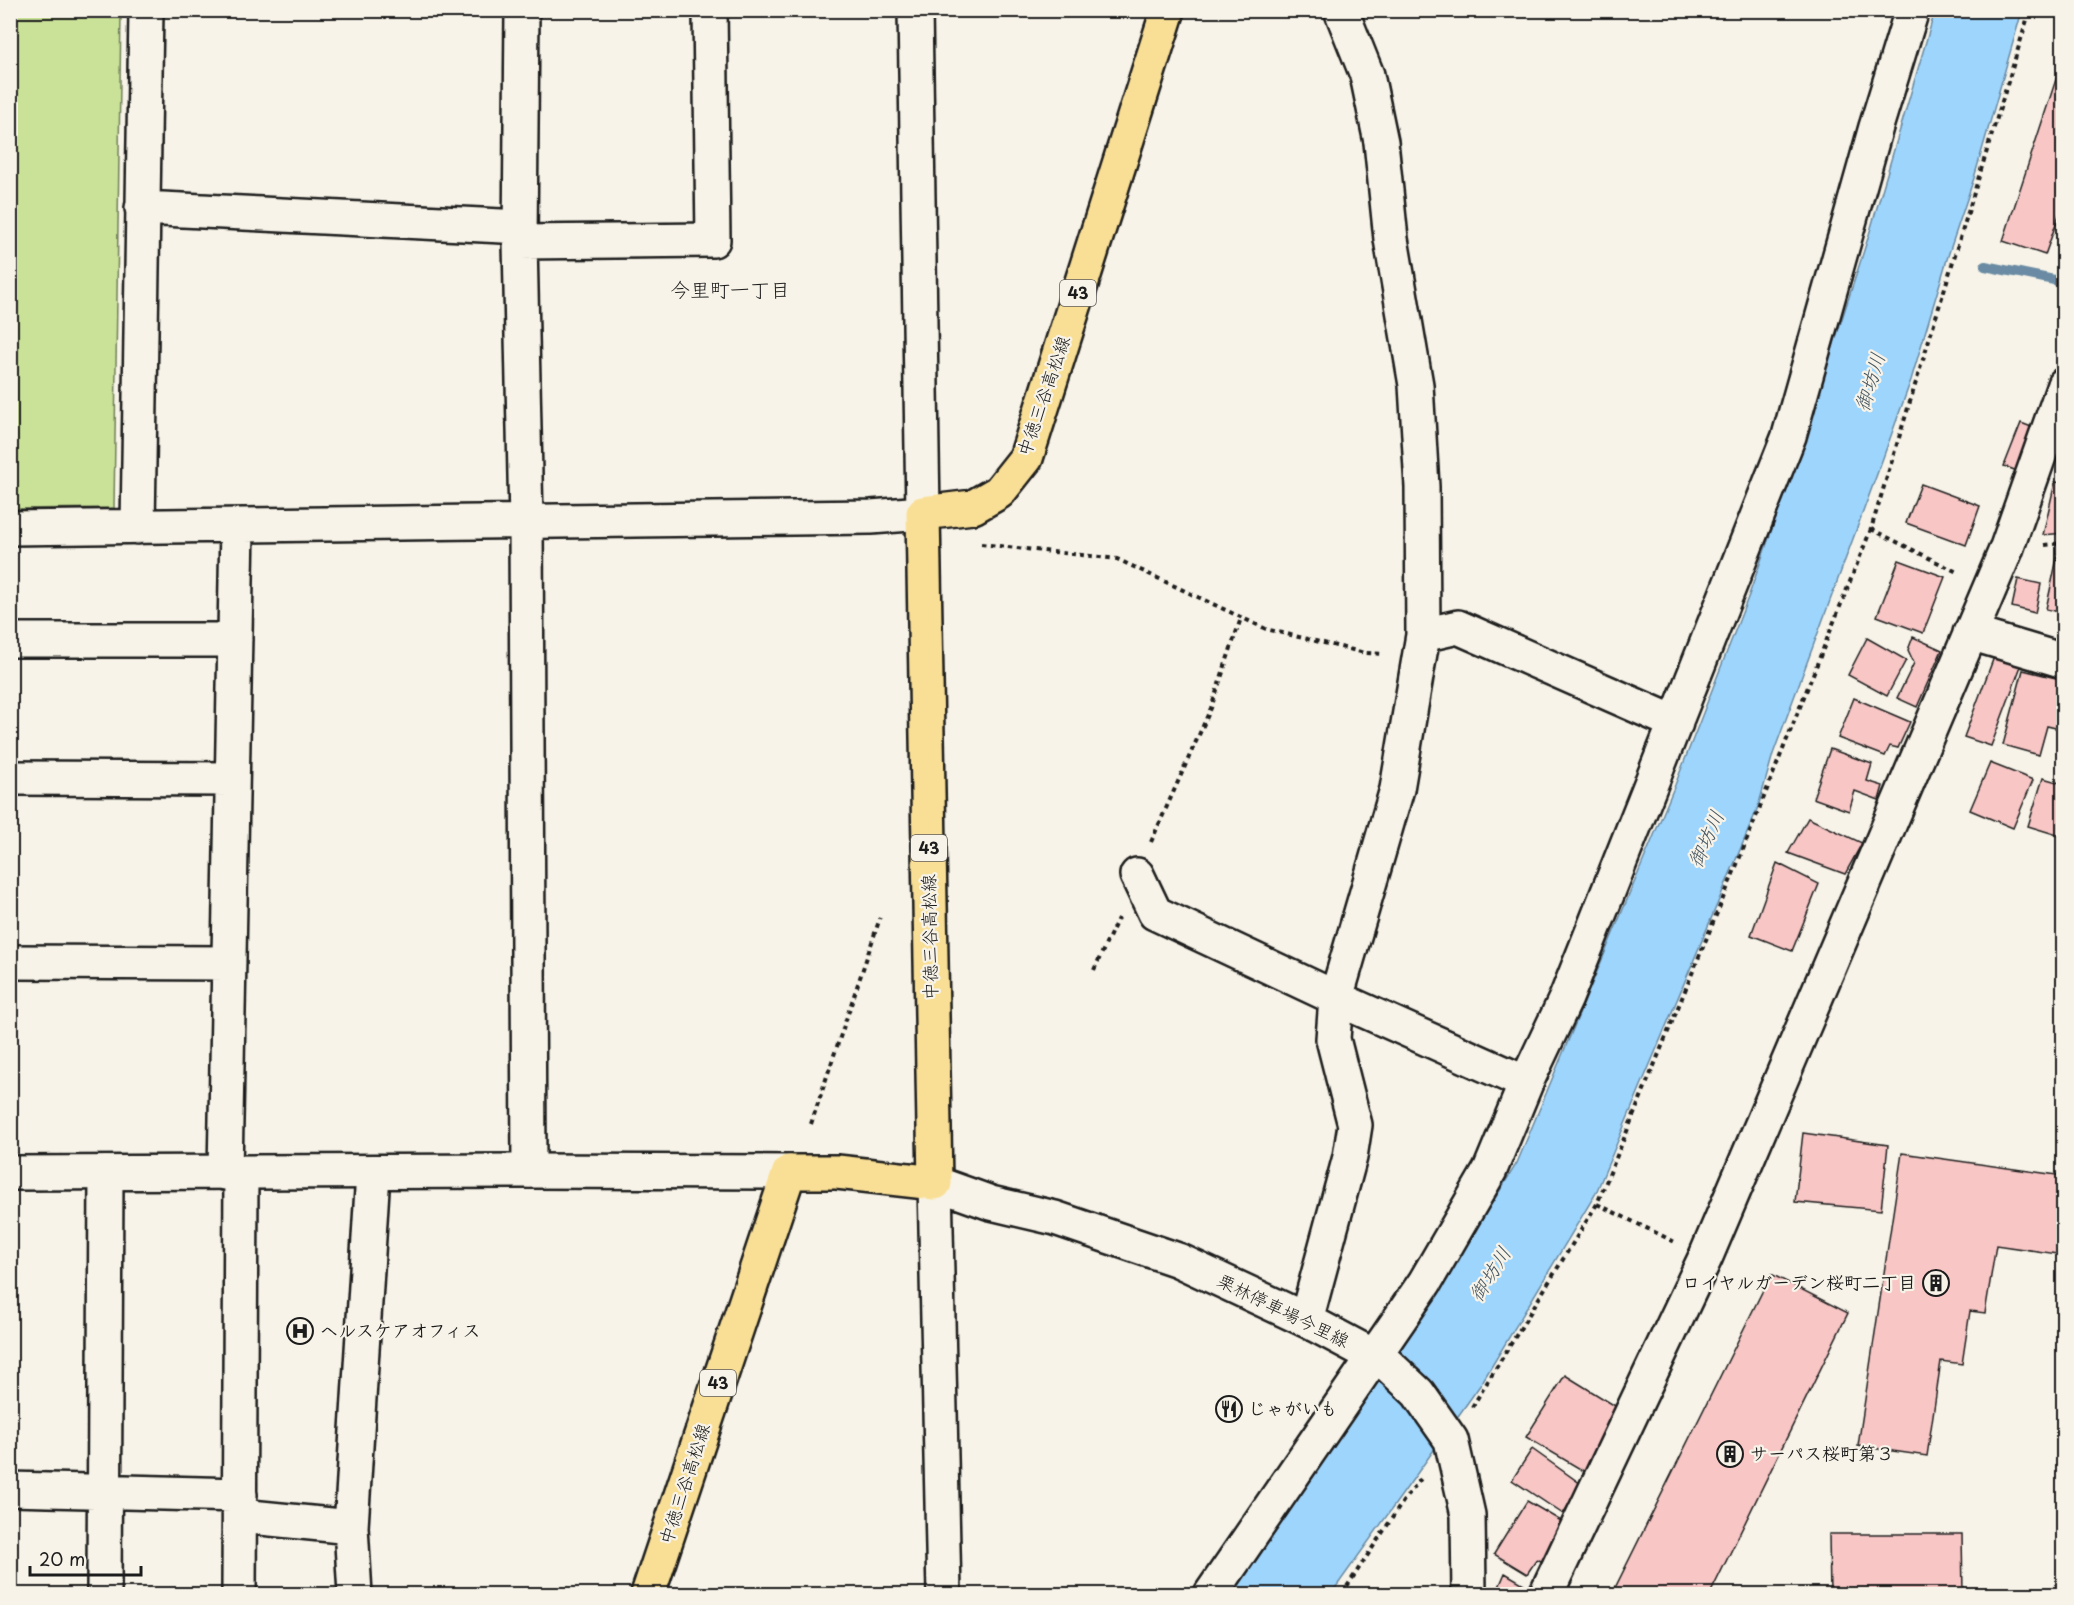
<svg xmlns="http://www.w3.org/2000/svg" width="2074" height="1605" font-family="'Playpen Sans','Klee One',sans-serif">
<style>
.green{fill:#c9e298;stroke:#727f5a;stroke-width:1.5}
.water{fill:#9ed5fd;stroke:#6a8ba3;stroke-width:1.5}
.lines{fill:none;stroke-linecap:round;stroke-linejoin:round}
.stream{stroke:#6a8ba3;stroke-width:10}
.building{fill:#f7c6c5;stroke:#1c1c1c;stroke-width:1.5}
.street-casing{stroke:#1c1c1c;stroke-width:38}
.secondary-casing{stroke:#1c1c1c;stroke-width:38}
.primary-casing{stroke:#1c1c1c;stroke-width:38}
.path{stroke:#1c1c1c;stroke-width:4;stroke-dasharray:4.5 4.5;stroke-linecap:butt}
.street{stroke:#f7f3e8;stroke-width:33}
.secondary{stroke:#f7f3e8;stroke-width:33}
.primary{stroke:#f9df96;stroke-width:33}
.labels{text-anchor:middle;stroke-width:4.5;stroke-linejoin:round;paint-order:stroke}
.shield{fill:#f7f3e8;stroke:#5e5c59;stroke-width:1.5}
.shield-label{font-size:16px;font-weight:bold;fill:#1c1c1c}
.street-label{font-size:18px;fill:#1c1c1c;stroke:#f7f3e8}
.poi-label{font-size:18px;font-weight:bold;fill:#1c1c1c;stroke:#f7f3e8;text-anchor:start}
.neighbourhood-label{font-size:20px;fill:#1c1c1c;stroke:#f7f3e8}
.water-label{font-size:20px;font-style:italic;fill:#435460;stroke:#f7f3e8}
</style>
<rect width="100%" height="100%" fill="#f7f3e8"/>
<filter id="ink" filterUnits="userSpaceOnUse"><feTurbulence type="fractalNoise" baseFrequency=".0167" numOctaves="2"/><feDisplacementMap in="SourceGraphic" scale="12" xChannelSelector="R" yChannelSelector="G"/><feConvolveMatrix kernelMatrix="1 2 1 2 8 2 1 2 1" color-interpolation-filters="sRGB"/></filter>
<g filter="url(#ink)">
<path class="green" d="M10 11H121L114 508 11 509Z"/>
<path class="water" d="M1935 11H2022L1974 178 1948 256 1911 380 1883 458 1773 754 1758 807 1596 1193 1481 1384 1331 1594H1227L1411 1334 1517 1163 1675 785 1749 595 1802 443 1868 238Z"/>
<g class="lines">
<path class="stream" d="M1985 266 2064 282"/>
</g>
<path class="building" d="M2064 55V201L2045 255 2003 241Z
M2021 423 2034 428 2017 471 2004 466Z
M2055 482 2064 483V533L2043 535Z
M1921 484 1980 506 1966 545 1906 523Z
M2059 549 2064 550V613L2046 609Z
M1899 560 1945 577 1923 633 1877 616Z
M2018 579 2041 584 2035 613 2012 607Z
M1913 637 1942 650 1917 707 1897 698 1914 663 1908 650Z
M1867 638 1906 660 1887 696 1848 675Z
M1997 649 2024 658 1991 746 1964 737Z
M2023 670 2064 680V730L2047 726 2039 755 2003 745Z
M1854 698 1910 722 1898 748 1890 746 1885 756 1838 738Z
M1830 749 1872 764 1867 781 1883 786 1879 800 1855 791 1849 811 1813 798Z
M1990 763 2033 780 2013 828 1970 810Z
M2043 778 2064 784V837L2028 826Z
M1808 818 1862 843 1845 874 1788 853Z
M1777 863 1819 884 1792 951 1751 935Z
M1803 1133 1888 1145 1881 1210 1795 1202Z
M1902 1153 2064 1176V1255L1996 1245 1985 1313 1970 1311 1962 1364 1941 1361 1927 1456 1858 1446Z
M1771 1274 1848 1313 1710 1594H1612Z
M1565 1375 1625 1412 1587 1473 1526 1437Z
M1532 1449 1581 1484 1563 1514 1512 1480Z
M1527 1501 1568 1525 1545 1563 1537 1559 1527 1574 1494 1554Z
M1829 1534H1962L1963 1594H1830Z
M1505 1573 1534 1590 1532 1594H1496Z"/>
<g class="lines">
<defs>
<path id="street" d="M522 10 520 242 526 522 529 1171
M142 208 520 227
M520 242 713 240 710 10
M138 527 146 10
M10 528 871 517 923 513
M1970 633 2064 661
M1423 635 1458 627 1676 723
M10 640H235
M10 778 232 779
M1137 875 1155 913 1336 998 1526 1083
M10 962 229 963
M225 1173 237 526
M1306 1320 1350 1157 1355 1125 1333 1039 1336 998 1397 789 1423 635 1422 487 1416 385 1391 239 1381 142 1367 75 1341 10
M10 1489 240 1495
M240 1516 351 1527
M104 1594 106 1173
M239 1594 241 1173
M355 1594 351 1527 373 1173
M1211 1594 1425 1282 1490 1170 1526 1083 1566 998 1789 436 1876 127 1912 10
M1546 1594 1706 1256 2006 550 2064 385"/>
<path id="secondary" d="M915 10 923 513
M10 1173 529 1171 789 1172
M944 1594 935 1183 991 1203 1055 1218 1178 1260 1306 1320 1385 1362 1418 1393 1451 1440 1468 1515 1469 1594"/>
<path id="primary" d="M648 1594 789 1172H837L935 1183 923 513 973 507 999 492 1026 458 1168 10"/>
</defs>
<use href="#street" class="street-casing"/>
<use href="#secondary" class="secondary-casing"/>
<use href="#primary" class="primary-casing"/>
<path class="path" d="M1871 529 1959 573
M981 544 1117 559 1266 629 1365 653 1383 654
M2045 545 2064 543
M1151 842 1211 708 1241 618
M1094 970 1118 918
M811 1124 880 918
M1597 1204 1675 1242
M1472 1407 1597 1204 1738 862 1871 529 2030 10
M1342 1594 1404 1500 1423 1476"/>
<use href="#street" class="street"/>
<use href="#secondary" class="secondary"/>
<use href="#primary" class="primary"/>
</g>
</g>
<defs>
<symbol id="building-ring" viewBox="-11 -11 22 22"><circle r="9.5" fill="#f7f3e8" stroke="#1c1c1c" stroke-width="1.5"/><path d="M-4-6H4V6H1V3H-1V6H-4ZM-2.5-4.3h1.7v1.8h-1.7ZM.8-4.3h1.7v1.8H.8ZM-2.5-1h1.7V.8h-1.7ZM.8-1h1.7V.8H.8Z" fill="#1c1c1c"/></symbol>
<symbol id="hospital-ring" viewBox="-11 -11 22 22"><circle r="9.5" fill="#f7f3e8" stroke="#1c1c1c" stroke-width="1.5"/><path d="M-5-5h3v3.5h4V-5h3V5h-3V1.5h-4V5h-3Z" fill="#1c1c1c"/></symbol>
<symbol id="restaurant-ring" viewBox="-11 -11 22 22"><circle r="9.5" fill="#f7f3e8" stroke="#1c1c1c" stroke-width="1.5"/><path d="M-5-6h1v4h1v-4h1v4h1v-4h1v5L-1.5 .5V6h-2V.5L-5-1ZM5-6V6H3V1.5H1.5Q1.5-4 5-6Z" fill="#1c1c1c"/></symbol>
</defs>
<g fill-rule="evenodd">
<use href="#building-ring" x="1921" y="1268" width="30" height="30"/>
<use href="#hospital-ring" x="285" y="1316" width="30" height="30"/>
<use href="#restaurant-ring" x="1214" y="1394" width="30" height="30"/>
<use href="#building-ring" x="1715" y="1439" width="30" height="30"/>
</g>
<g class="labels">
<g class="shield">
<rect x="1060" y="280" width="36" height="26" rx="4.5"/>
<rect x="911" y="835" width="36" height="26" rx="4.5"/>
<rect x="700" y="1370" width="36" height="26" rx="4.5"/>
</g>
<g class="shield-label">
<text x="1078" y="299">43</text>
<text x="929" y="854">43</text>
<text x="718" y="1389">43</text>
</g>
<g class="street-label">
<text transform="translate(1044 396) rotate(-71)" y="6">中徳三谷高松線</text>
<text transform="translate(930 937) rotate(-91)" y="6">中徳三谷高松線</text>
<text transform="translate(1283 1311) rotate(26)" y="6">栗林停車場今里線</text>
<text transform="translate(685 1484) rotate(-72)" y="6">中徳三谷高松線</text>
</g>
<g class="poi-label">
<text x="1916" y="1289" text-anchor="end">ロイヤルガーデン桜町二丁目</text>
<text x="320" y="1337">ヘルスケアオフィス</text>
<text x="1248" y="1415">じゃがいも</text>
<text x="1750" y="1460">サーパス桜町第３</text>
</g>
<g class="neighbourhood-label">
<text x="730" y="297">今里町一丁目</text>
</g>
<g class="water-label">
<text transform="translate(1870 382) rotate(-73)" y="7">御坊川</text>
<text transform="translate(1706 839) rotate(-66)" y="7">御坊川</text>
<text transform="translate(1490 1274) rotate(-58)" y="7">御坊川</text>
</g>
</g>
<rect width="2074" height="1605" fill="none" stroke="#f7f3e8" stroke-width="36"/>
<rect x="18" y="18" width="2038" height="1569" fill="none" stroke="#1c1c1c" stroke-width="2" filter="url(#ink)"/>
<path d="M30 1566v9h111v-9" fill="none" stroke="#1c1c1c" stroke-width="3"/>
<text x="39" y="1566" font-size="18" fill="#1c1c1c" stroke="#f7f3e8" stroke-width="4.5" paint-order="stroke">20 m</text>
</svg>
